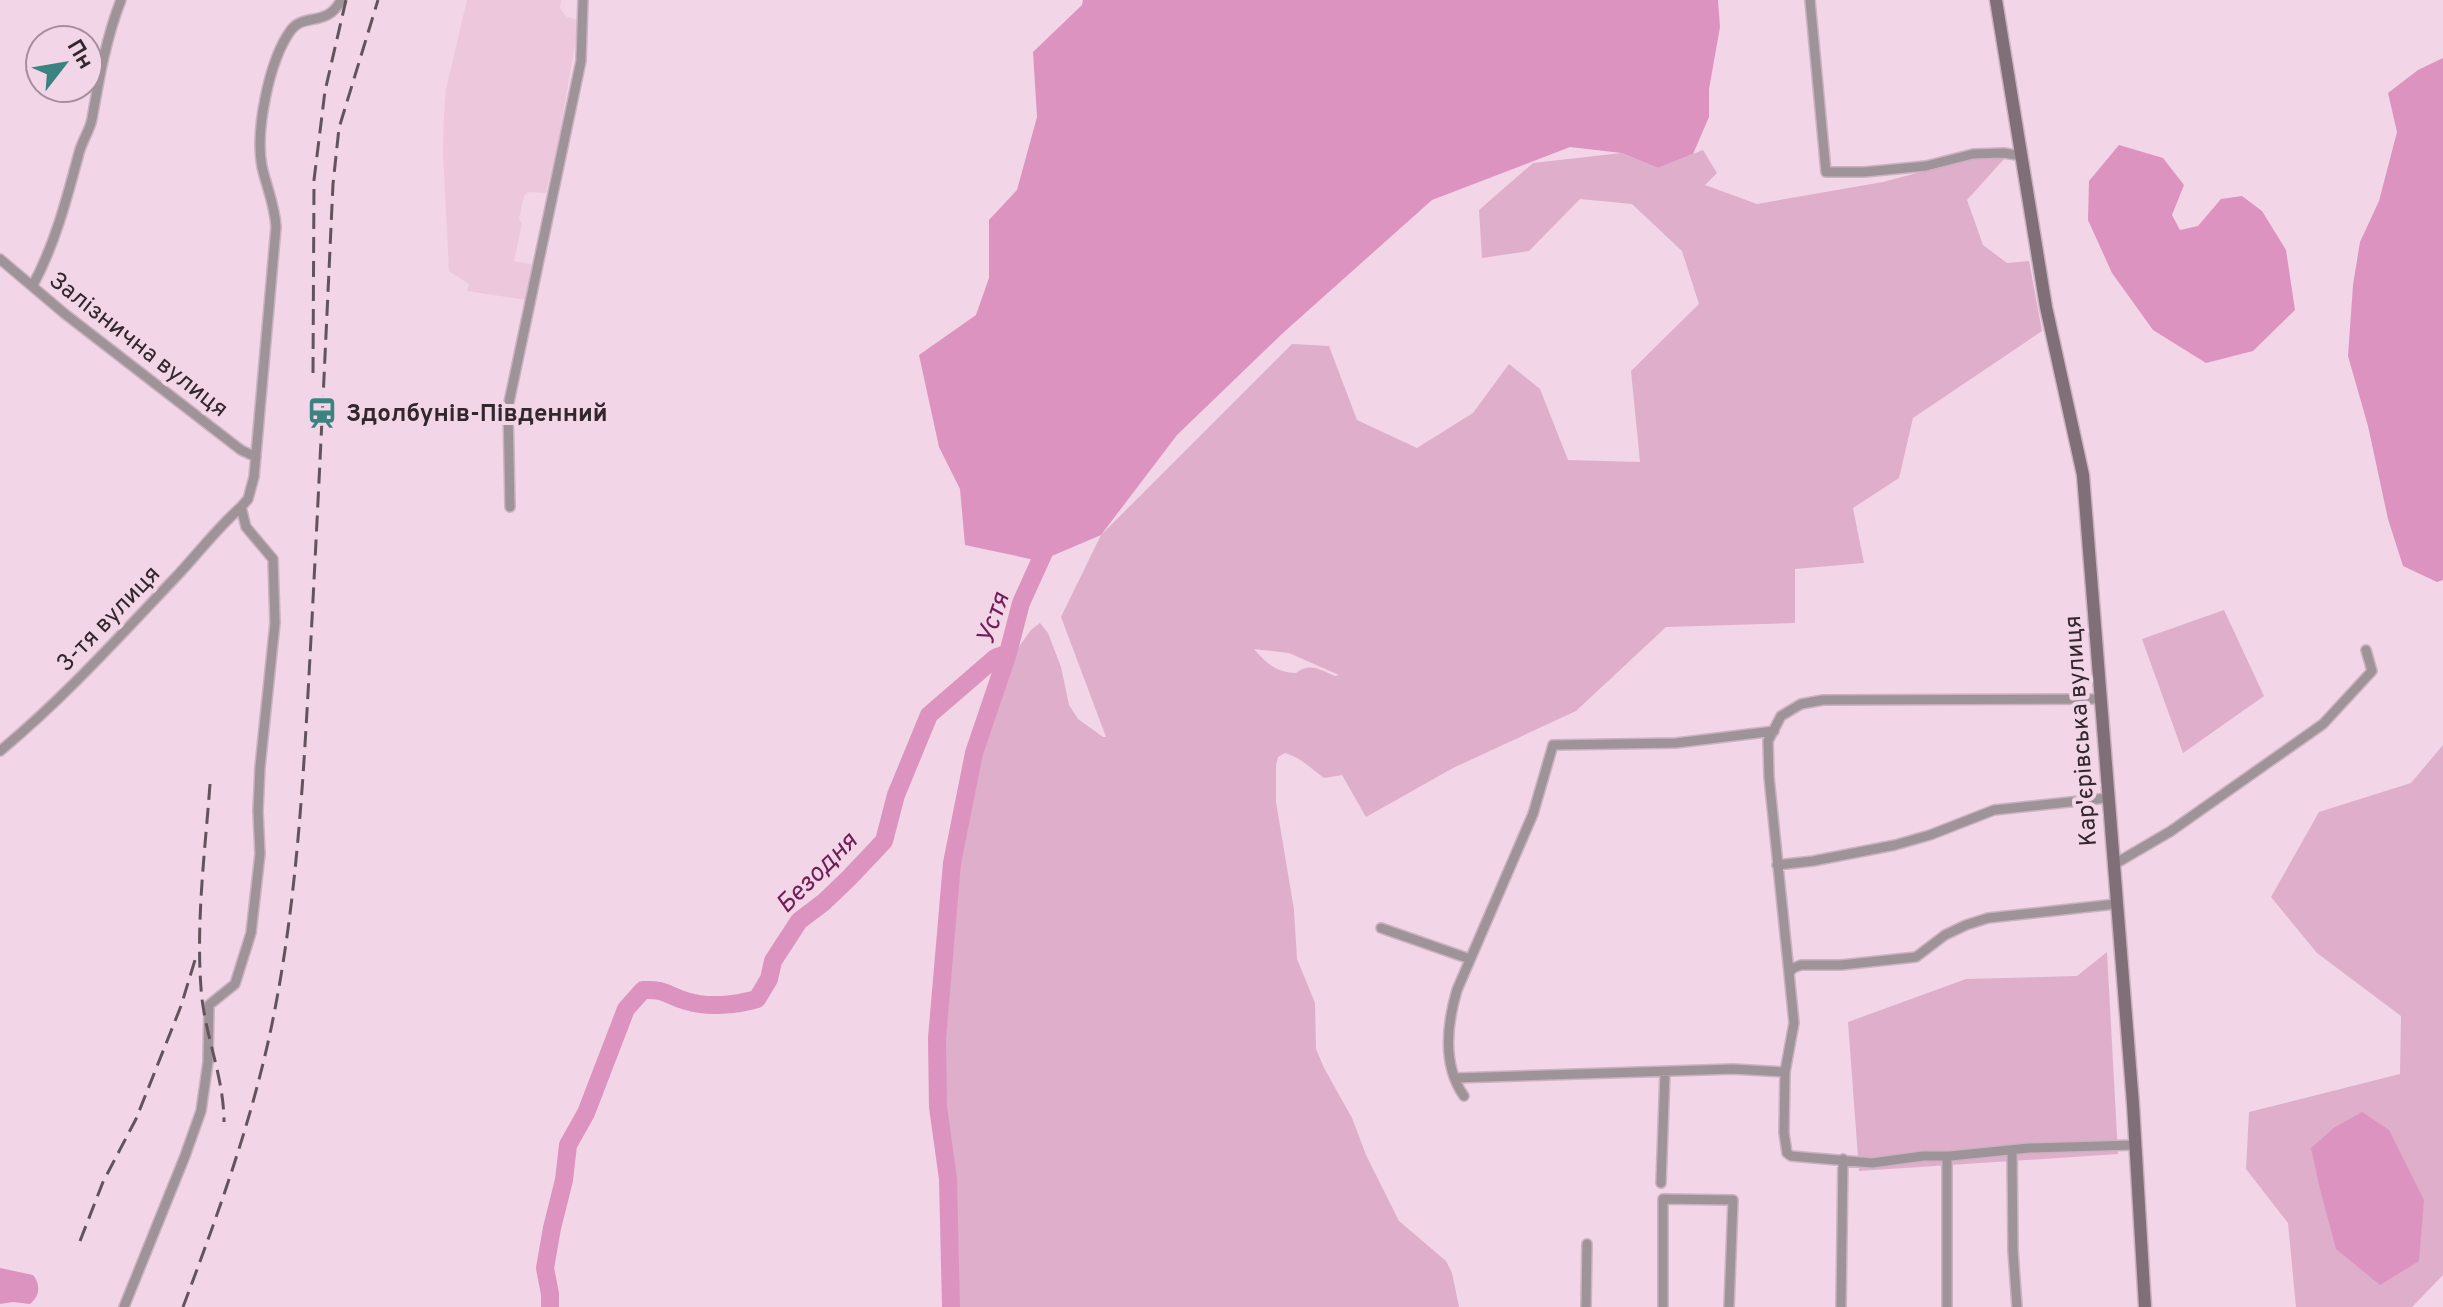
<svg xmlns="http://www.w3.org/2000/svg" width="2443" height="1307" font-family="Overpass,sans-serif">
<style>
.built{fill:#edc8dd}
.green{fill:#dfaecb;fill-rule:evenodd}
.water{fill:#dd93c0}
.lines{fill:none;stroke-linecap:round;stroke-linejoin:round}
.river{stroke:#dd93c0;stroke-width:18}
.street-casing{stroke:#ccb2c1;stroke-width:12}
.secondary-casing{stroke:#ccb2c1;stroke-width:15}
.street{stroke:#9f939a;stroke-width:9}
.secondary{stroke:#806f79;stroke-width:12}
.rail{stroke:#63535c;stroke-width:3;stroke-dasharray:16 8;stroke-linecap:butt}
.labels{text-anchor:middle;stroke-width:8;stroke-linejoin:round;paint-order:stroke}
.street-label{font-size:24px;fill:#32272d;stroke:#f2d5e6}
.poi-label{font-size:24px;font-weight:bold;fill:#32272d;stroke:#f2d5e6;text-anchor:start}
.water-label{font-size:26px;font-style:italic;fill:#721c58;stroke:#f2d5e6}
</style>
<rect width="100%" height="100%" fill="#f2d5e6"/>
<path class="built" d="M467 0H561L560 8 567 17 579 20 559 139 546 193 528 192 524 196 519 219 522 223 514 261 534 265 527 300 467 291 469 284 449 271 443 152 444 115 446 89Z"/>
<path class="green" d="M1703 150 1717 173 1705 185 1757 204 1883 182 1977 157 2004 159 1967 200 1983 245 2007 263 2029 261 2042 331 1913 418 1899 478 1853 508 1864 563 1795 569V623L1666 627 1576 711 1453 768 1366 817 1342 775 1324 778C1310 768 1302 758 1285 753L1278 757 1276 765V802L1294 910 1297 959 1315 1003 1316 1049 1324 1068 1352 1118 1366 1155 1399 1221 1446 1261 1452 1273 1459 1307H954L951 1178 941 1106 942 1036 960 859 981 755 1013 655 1031 630 1040 623 1048 633 1061 667 1069 705 1078 719 1103 737H1106L1061 617 1101 535 1292 344 1329 346 1357 420 1417 448 1473 413 1509 364 1540 389 1568 460 1640 462 1631 371 1699 304 1682 251 1632 204 1580 199 1529 251 1482 258 1479 210 1533 163 1622 153 1658 168ZM1254 649 1289 653 1339 675 1335 676C1320 670 1310 662 1296 673 1276 672 1267 664 1254 649Z
M2224 610 2264 696 2183 753 2142 639Z
M2443 745V1275L2412 1307H2296L2288 1223 2246 1169 2249 1112 2400 1074 2401 1016 2317 953 2271 897 2319 812 2411 783Z
M2107 952 2118 1154 1859 1171 1848 1022 1966 979 2077 976Z"/>
<path class="water" d="M1083 0H1718L1720 27 1709 89V117L1693 154 1658 168 1622 153 1570 147 1432 200 1284 332 1177 435 1101 535 1040 561 965 545 960 489 939 447 919 355 976 315 989 278V220L1017 190 1037 117 1033 52 1082 5Z
M2443 58V580L2437 582 2403 566 2388 519 2368 426 2348 356 2353 285 2360 242 2379 201 2397 132 2388 93 2418 70Z
M2119 145 2163 158 2184 185 2172 215 2180 230 2198 226 2221 199 2242 196 2262 211 2286 250 2295 310 2253 351 2206 363 2153 330 2112 273 2088 220 2089 181Z
M2362 1112 2389 1130 2424 1200 2419 1261 2380 1285 2336 1249 2320 1189 2311 1148 2335 1127Z
M0 1268 33 1275C41 1285 40 1296 30 1304L13 1302 0 1304Z"/>
<g class="lines">
<path class="river" d="M550 1307V1294L545 1268 552 1228 564 1180 568 1145 586 1113 626 1009 643 990C666 989 666 995 686 1001 708 1008 736 1005 757 999L769 979 773 961 799 921 824 902 849 878 884 841 896 795 929 715 995 658 1008 653
M951 1307 948 1179 938 1107 937 1038 952 863 974 753 1008 653 1021 603 1050 539"/>
<defs>
<path id="street" d="M1810 0 1826 172H1864L1926 166 1973 154 2004 153 2022 156
M0 259 65 314 241 450 256 457
M33 285C55 244 67 198 79 153 82 141 90 130 92 119 99 79 106 38 121 0
M510 507 508 407 581 61 583 0
M0 751C63 699 118 638 174 579 197 555 216 529 241 507
M1777 865 1813 861 1895 845 1930 835 1994 810 2107 798
M2113 865 2171 831 2323 724 2372 671 2366 650
M1381 928 1470 959
M1789 973 1769 777 1768 741 1781 716 1801 704 1823 700 2099 699
M1785 1072 1794 1023 1789 973 1793 968 1801 965H1841L1916 957 1945 935 1966 925 1988 918 2116 904
M1455 1078 1733 1069 1785 1072 1784 1133 1787 1153 1791 1156 1872 1163 1923 1156H1950L2029 1148 2135 1145
M1464 1096C1442 1065 1447 1024 1457 990L1533 814 1553 745 1676 743 1774 731
M2012 1150 2013 1251 2017 1307
M1661 1183 1665 1073
M124 1307 185 1156 201 1111 208 1062 209 1005 235 984 251 933 260 854 258 811 260 767 275 623 273 559 246 527 241 507 248 499 254 477 276 227C275 206 267 188 262 167 255 131 269 60 291 30 303 13 328 27 341 0
M1586 1307 1587 1244
M1663 1307V1199L1733 1200 1729 1307
M1841 1307 1843 1159
M1947 1307V1156"/>
<path id="secondary" d="M1996 0 2046 307 2083 475 2133 1104 2145 1307"/>
</defs>
<use href="#street" class="street-casing"/>
<use href="#secondary" class="secondary-casing"/>
<use href="#street" class="street"/>
<use href="#secondary" class="secondary"/>
<path class="rail" d="M313 373 314 180 325 91 346 0
M210 784C205 852 196 921 201 988 204 1034 224 1076 224 1122
M80 1241 103 1182 136 1119 181 1006 195 960
M183 1307C218 1214 252 1121 272 1024 298 897 304 767 311 638 319 487 326 336 333 184L339 128 378 0"/>
</g>
<defs>
<symbol id="station-bare" viewBox="-9 -9 18 18"><path d="M-3-6H3Q5-6 5-4V2Q5 4 3 4L4.5 6H3L1.5 4h-3L-3 6H-4.5L-3 4Q-5 4-5 2V-4Q-5-6-3-6ZM-3.5-4v3h7v-3ZM-3.5 1v1.5H-2V1ZM2 1v1.5H3.5V1Z" fill="#3b8381" stroke="#f2d5e6" stroke-width="2.5" paint-order="stroke"/></symbol>
</defs>
<g fill-rule="evenodd">
<use href="#station-bare" x="300" y="391" width="44" height="44"/>
</g>
<g class="labels">
<g class="street-label">
<text transform="translate(139 344) rotate(38)" y="8">Залізнична вулиця</text>
<text transform="translate(108 618) rotate(-46)" y="8">3-тя вулиця</text>
<text transform="translate(2080 731) rotate(-94)" y="8">Кар'єрівська вулиця</text>
</g>
<g class="poi-label">
<text x="346" y="421">Здолбунів-Південний</text>
</g>
<g class="water-label">
<text transform="translate(992 618) rotate(-71)" y="9">Устя</text>
<text transform="translate(816 872) rotate(-45)" y="9">Безодня</text>
</g>
</g>
<g transform="translate(64 64) rotate(59)"><circle r="38" fill="#f2d5e6" stroke="#a58f9c" stroke-width="2"/>
<path d="M0-6L14 30L0 20L-14 30Z" fill="#3b8381"/>
<text y="-12" font-size="22" font-weight="bold" text-anchor="middle" fill="#32272d">Пн</text>
</g>
</svg>
